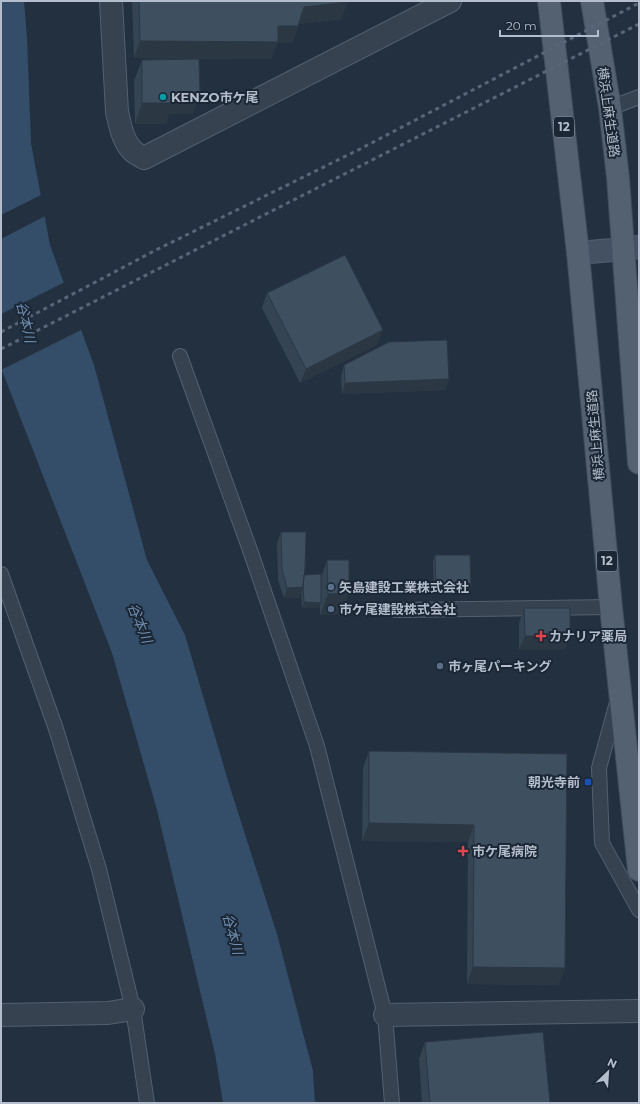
<svg xmlns="http://www.w3.org/2000/svg" width="640" height="1104" font-family="Montserrat,'Noto Sans JP',sans-serif">
<style>
.water{fill:#344d69}
.pier{fill:#223040}
.lines{fill:none;stroke-linecap:round;stroke-linejoin:round}
.lane-casing{stroke:#54606e;stroke-width:16}
.street-casing{stroke:#54606e;stroke-width:24}
.secondary-casing{stroke:#54606e;stroke-width:24}
.primary-casing{stroke:#404b59;stroke-width:24}
.lane{stroke:#364250;stroke-width:14}
.street{stroke:#364250;stroke-width:22}
.secondary{stroke:#445163;stroke-width:22}
.primary{stroke:#546170;stroke-width:22}
.rail{stroke:#586677;stroke-width:3;stroke-dasharray:4 4;stroke-linecap:butt}
.wall{fill:#354453}
.shaded-wall{fill:#2b3743}
.building{fill:#3e4f60;stroke:#2b3743}
.culture-dot{fill:#0f9aa8;stroke:#1b2735;stroke-width:1.5}
.service-dot{fill:#5c6f8a;stroke:#1b2735;stroke-width:1.5}
.health-dot{fill:#e0444e;stroke:#1b2735;stroke-width:1.5}
.transit-dot{fill:#1a4fb4;stroke:#1b2735;stroke-width:1.5}
.labels{text-anchor:middle;stroke-width:4;stroke-linejoin:round;paint-order:stroke}
.shield{fill:#1b2735;stroke:#85909e;stroke-width:1}
.shield-label{font-size:12px;font-weight:bold;fill:#b3bdcb}
.poi-label{font-size:13px;font-weight:bold;fill:#b3bdcb;stroke:#1b2735;text-anchor:start}
.street-label{font-size:13px;fill:#b3bdcb;stroke:#1b2735}
.water-label{font-size:14px;font-style:italic;fill:#708fb1;stroke:#1b2735}
</style>
<rect width="100%" height="100%" fill="#223040"/>
<path class="water" d="M1 1H24L27 38 31 143 50 245 94 365 147 560 185 635 229 784 277 934 313 1071 315 1103H223L215 1054 157 810 112 653 1 368Z"/>
<path class="pier" d="M43 194 47 215 1 239V215Z
M65 282 83 329 1 370V314Z"/>
<g class="lines">
<defs>
<path id="lane" d="M610 108 639 97
M180 356 251 553 317 746 385 1015 392 1103
M1 574 56 729 99 869 133 1009 147 1103
M396 610 611 607
M617 702 599 768 602 843 639 910"/>
<path id="street" d="M111 1 117 112C120 125 123 142 133 151 136 154 141 156 144 158L450 1
M1 1015 108 1013 133 1009
M385 1015 639 1011"/>
<path id="secondary" d="M578 253 624 249 639 247"/>
<path id="primary" d="M549 1 578 253 611 607 639 870
M592 1 610 108 618 178 639 463"/>
</defs>
<use href="#lane" class="lane-casing"/>
<use href="#street" class="street-casing"/>
<use href="#secondary" class="secondary-casing"/>
<use href="#primary" class="primary-casing"/>
<use href="#lane" class="lane"/>
<use href="#street" class="street"/>
<use href="#secondary" class="secondary"/>
<use href="#primary" class="primary"/>
<path class="rail" d="M1 332 154 251 360 149 639 3
M1 349 639 24"/>
</g>
<path class="wall" d="M132 1H348L341 19 299 24 292 43H277L271 59 134 58Z
M142 60 200 93 192 114H169L166 124H135L134 81Z
M267 293 377 345 300 383 262 308Z
M344 365 449 379 445 390 342 394 341 376Z
M281 532 304 575 321 578 327 560 342 614 320 615V604L319 608H302L301 592 299 598H284L278 580 277 543Z
M435 555 469 593H434L433 561Z
M524 608 570 636 565 650H519V623Z
M369 751 567 754 559 985 467 984 468 842 362 841 363 768Z
M425 1042 550 1103H422L419 1059Z"/>
<path class="shaded-wall" d="M348 2 341 19 298 24 304 7Z
M278 26H298L292 43H277L271 59 134 58 140 41Z
M200 93 192 114H169L166 124H135L142 103 173 94Z
M383 330 377 345 300 383 306 369Z
M449 379 445 390 342 394 345 383Z
M303 587 299 598H284L287 588Z
M471 587 469 593H434L436 588Z
M349 593 342 614 320 615 328 594Z
M304 602 321 603 319 608H302Z
M525 636H570L565 650H519Z
M369 823 474 825 468 842 362 841Z
M473 967 565 968 559 985 467 984Z"/>
<path class="building" d="M139 1H348V2L304 7 298 26H278V42L140 41Z
M199 59 200 93 173 94V103H142V60Z
M345 255 383 330 306 369 267 293Z
M447 340 449 379 345 383 344 365 389 342Z
M281 532H306L305 568 303 587 287 588 282 569Z
M435 555H470L471 587 436 588Z
M327 560H349V593L328 594Z
M321 574V603L304 602 303 585 304 575Z
M524 608H570V636H525Z
M369 751 567 754 565 968 473 967 474 825 369 823Z
M543 1032 550 1103H430L425 1042Z"/>
<circle class="culture-dot" cx="163" cy="97" r="4"/>
<g class="service-dot">
<circle cx="331" cy="587" r="4"/>
<circle cx="331" cy="609" r="4"/>
<circle cx="440" cy="666" r="4"/>
</g>
<g class="health-dot">
<path d="M539 630h4v4h4v4h-4v4h-4v-4h-4v-4h4z"/>
<path d="M461 845h4v4h4v4h-4v4h-4v-4h-4v-4h4z"/>
</g>
<rect class="transit-dot" x="584" y="778" width="8" height="8" rx="2"/>
<g class="labels">
<g class="shield">
<rect x="554" y="117" width="20" height="20" rx="3"/>
<rect x="597" y="551" width="20" height="20" rx="3"/>
</g>
<g class="shield-label">
<text x="564" y="131">12</text>
<text x="607" y="565">12</text>
</g>
<g class="poi-label">
<text x="171" y="102">KENZO市ケ尾</text>
<text x="339" y="592">矢島建設工業株式会社</text>
<text x="339" y="614">市ケ尾建設株式会社</text>
<text x="549" y="641">カナリア薬局</text>
<text x="448" y="671">市ヶ尾パーキング</text>
<text x="580" y="787" text-anchor="end">朝光寺前</text>
<text x="472" y="856">市ケ尾病院</text>
</g>
<g class="street-label">
<text transform="translate(609 112) rotate(82)" y="5">横浜上麻生道路</text>
<text transform="translate(595 435) rotate(-95)" y="5">横浜上麻生道路</text>
</g>
<g class="water-label">
<text transform="translate(26 322) rotate(77)" y="5">谷本川</text>
<text transform="translate(140 623) rotate(68)" y="5">谷本川</text>
<text transform="translate(233 934) rotate(75)" y="5">谷本川</text>
</g>
</g>
<rect width="640" height="1104" fill="none" stroke="#b3bdcb" stroke-width="4"/>
<g transform="translate(608 1072) rotate(25)" stroke="#1b2735" stroke-width="3" paint-order="stroke">
<path d="M0-3L7 15L0 10L-7 15Z" fill="#b3bdcb"/>
<text y="-6" font-size="11" font-weight="bold" text-anchor="middle" fill="#b3bdcb">N</text>
</g>
<path d="M500 30v6h98v-6" fill="none" stroke="#b3bdcb" stroke-width="2"/>
<text x="506" y="30" font-size="12" fill="#b3bdcb" stroke="#1b2735" stroke-width="3" paint-order="stroke">20 m</text>
</svg>
